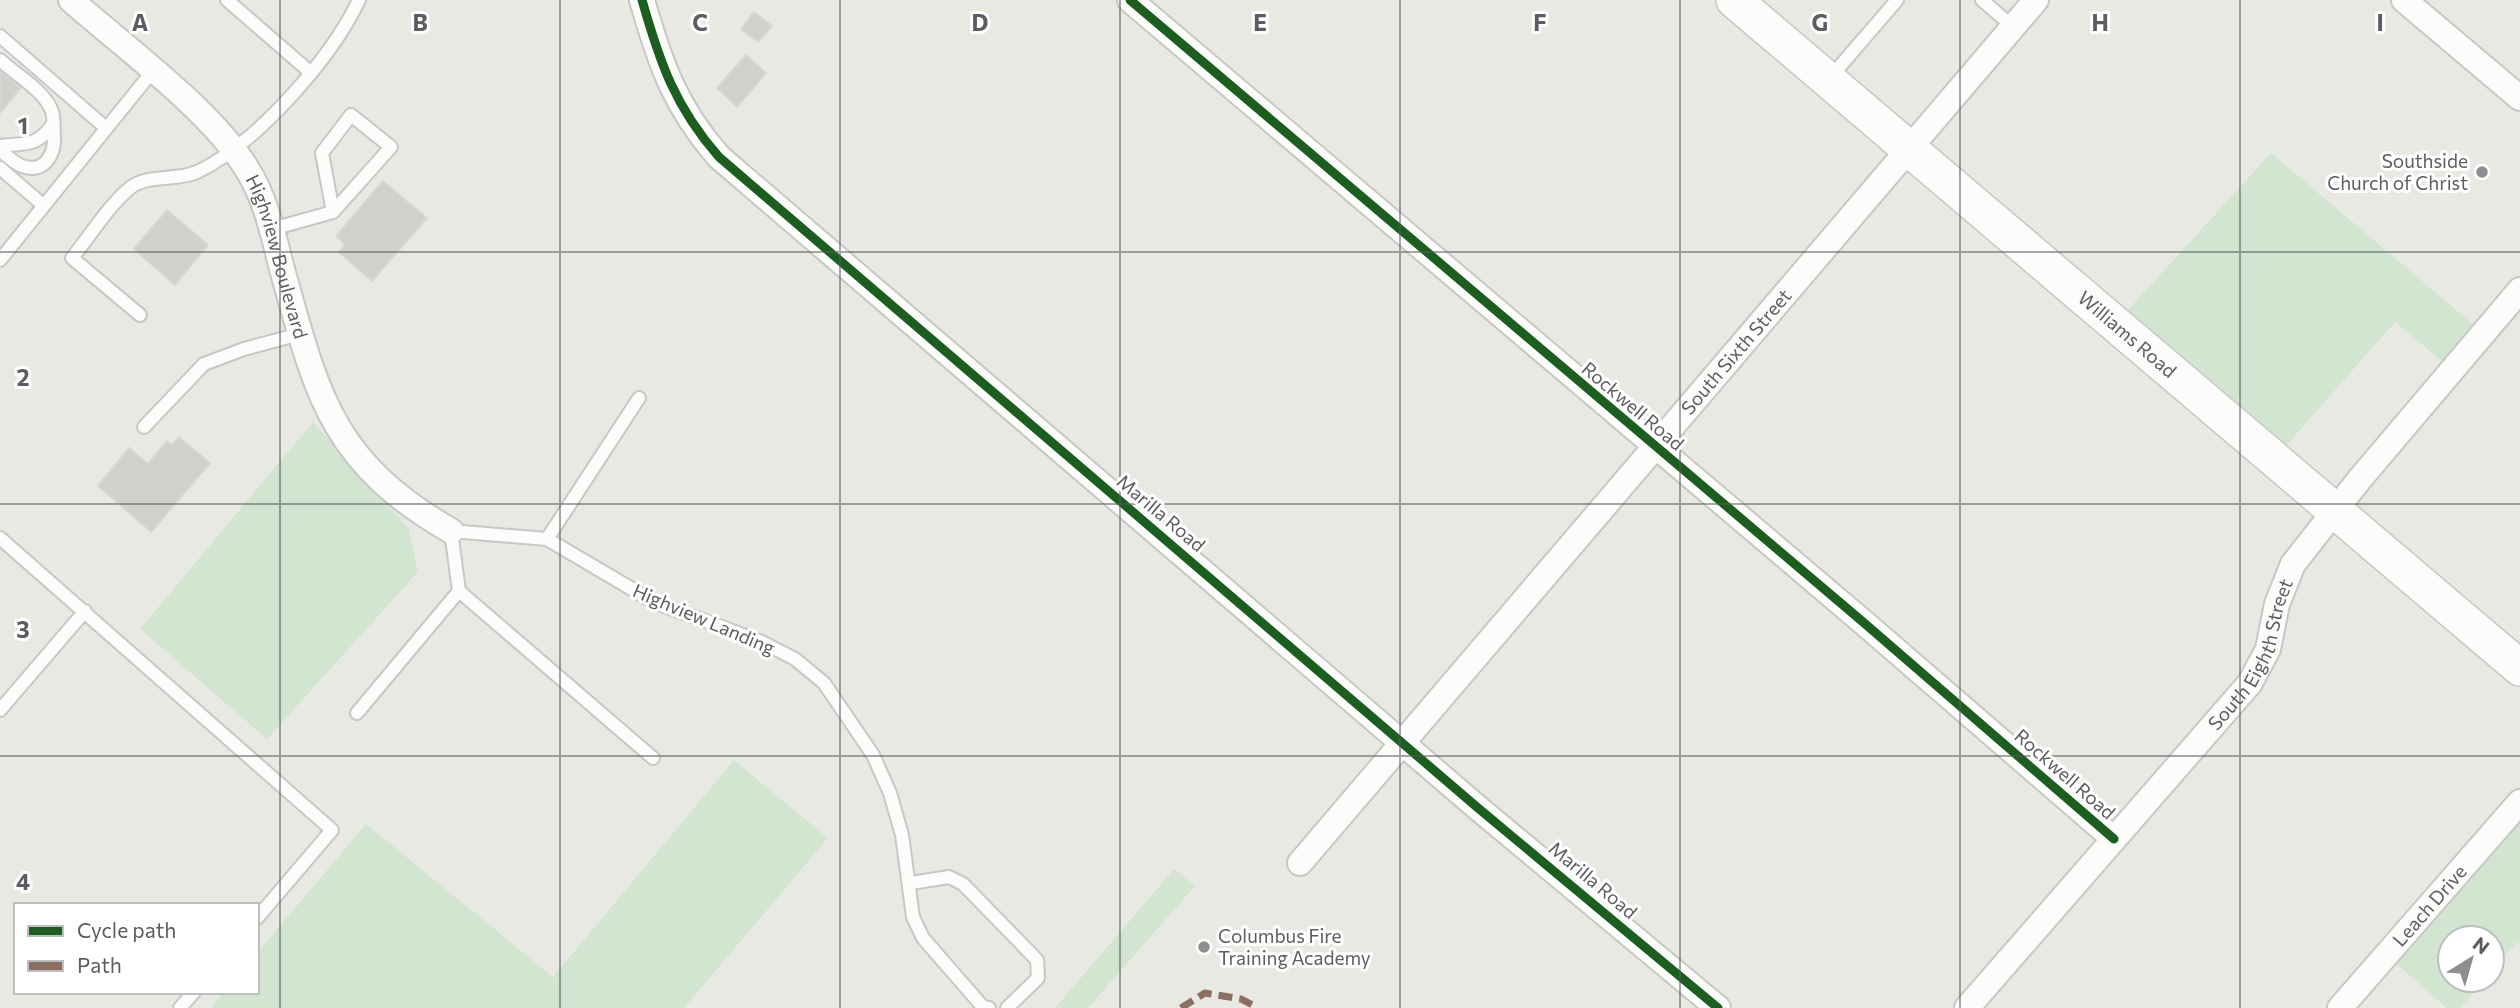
<svg xmlns="http://www.w3.org/2000/svg" width="2520" height="1008" font-family="Commissioner,sans-serif">
<style>
.green{fill:#d2e5d1}
.building{fill:#d1d0cd;stroke:#d8d7d4;stroke-width:2}
.lines{fill:none;stroke-linecap:round;stroke-linejoin:round}
.service-casing{stroke:#c6c7c6;stroke-width:16}
.minor-casing{stroke:#c6c7c6;stroke-width:28}
.secondary-casing{stroke:#c6c7c6;stroke-width:38}
.service{stroke:#fcfcfb;stroke-width:12}
.minor{stroke:#fcfcfb;stroke-width:24}
.secondary{stroke:#fcfcfb;stroke-width:35}
.quiet{stroke:#8d6e63;stroke-width:7;stroke-dasharray:14 7;stroke-linecap:butt}
.cycleway-casing{stroke:#fff;stroke-width:13}
.cycleway{stroke:#1b5e20;stroke-width:9}
.grid{fill:none;stroke:#5a5d61;stroke-width:2;stroke-opacity:0.55}
.poi-dot{fill:#8c8e8f;stroke:#fff;stroke-width:2.5}
.labels{text-anchor:middle;stroke-width:6;stroke-linejoin:round;paint-order:stroke}
.poi-label{font-size:19px;fill:#5a5d61;stroke:#fff;text-anchor:end}
.street-label{font-size:19px;fill:#5a5d61;stroke:#fff}
.grid-label{font-size:23px;text-anchor:middle;font-weight:bold;fill:#5a5d61;stroke:#fff;stroke-width:6;stroke-linejoin:round;paint-order:stroke}
</style>
<rect width="100%" height="100%" fill="#e9e9e4"/>
<path class="green" d="M2271 153 2474 325 2443 362 2395 322 2285 447 2127 311Z
M313 422 409 529 418 572 267 739 140 629Z
M734 760 828 838 684 1008H211L224 992H257V953L366 824 553 977Z
M2520 819V944L2517 942 2492 971V938H2450V980H2485L2460 1008H2447L2394 962Z
M1174 869 1195 886 1088 1008H1055Z"/>
<path class="building" d="M754 12 772 26 758 42 741 29Z
M746 55 766 73 737 107 717 88Z
M0 72 21 88 0 113Z
M383 181 427 218 372 281 339 252 345 245 336 236Z
M167 210 208 245 175 285 134 249Z
M179 437 210 463 151 532 98 486 129 448 148 464 167 441 172 445Z"/>
<g class="lines">
<defs>
<path id="service" d="M227 0 310 72
M1982 0 2013 27
M0 36 106 128
M0 60C15 74 43 90 51 109 55 116 53 128 54 136 55 155 44 174 22 166 14 163 6 155 0 150
M1829 79 1897 0
M0 146C26 143 37 147 53 124
M0 168 43 205
M272 229 333 212 391 147 351 115 322 153 333 212
M0 260 152 72
M140 315 72 258C89 237 110 204 130 188 146 174 178 181 197 172 256 144 331 59 359 0
M144 427 204 364 244 349 300 334
M0 538 332 830 257 918
M547 539 639 398
M459 591 451 531 547 539 654 602 762 642 795 659 824 683 873 755 890 793 902 835 913 917 923 938 983 1007 989 1008
M0 710 85 611
M357 713 459 591 653 758
M911 883 949 877 963 884 1037 960 1038 978 1007 1008
M180 1008 194 992"/>
<g id="minor">
<path id="s1" d="M71 0C124 47 211 110 247 169 266 199 273 234 282 269 317 394 330 461 451 531"/>
<path d="M642 0C660 63 675 107 719 157L1478 808 1718 1008"/>
<path d="M1130 0 1863 622 2114 839"/>
<path d="M2404 0 2520 98"/>
<path id="s2" d="M1300 863 2036 0"/>
<path id="s3" d="M1967 1008 2250 683 2268 649 2277 604 2293 564 2359 480 2520 290"/>
<path id="s4" d="M2340 1008 2520 802"/>
</g>
<g id="secondary">
<path id="s5" d="M1734 0 2520 668"/>
</g>
</defs>
<use href="#service" class="service-casing"/>
<use href="#minor" class="minor-casing"/>
<use href="#secondary" class="secondary-casing"/>
<use href="#service" class="service"/>
<use href="#minor" class="minor"/>
<use href="#secondary" class="secondary"/>
<path class="quiet" d="M1181 1008 1205 993 1241 999 1258 1008"/>
<defs>
<path id="cycleway" d="M642 0C660 63 675 107 719 157L1478 808 1718 1008
M1130 0 1863 622 2114 839"/>
</defs>
<use href="#cycleway" class="cycleway-casing"/>
<use href="#cycleway" class="cycleway"/>
</g>
<path class="grid" d="M280 0V1008M560 0V1008M840 0V1008M1120 0V1008M1400 0V1008M1680 0V1008M1960 0V1008M2240 0V1008M0 252H2520M0 504H2520M0 756H2520"/>
<g class="poi-dot">
<circle cx="2482" cy="172" r="7"/>
<circle cx="1204" cy="947" r="7"/>
</g>
<g class="labels">
<g class="poi-label">
<text x="2468" y="168">Southside<tspan x="2468" dy="22">Church of Christ</tspan></text>
<text x="1218" y="943" text-anchor="start">Columbus Fire<tspan x="1218" dy="22">Training Academy</tspan></text>
</g>
<g class="street-label">
<text dy="7" stroke="none"><textPath href="#s1" startOffset="338">Highview Boulevard</textPath></text>
<text dy="7" stroke="none"><textPath href="#s5" startOffset="516">Williams Road</textPath></text>
<text dy="7" stroke="none"><textPath href="#s2" startOffset="672">South Sixth Street</textPath></text>
<text transform="translate(1633 406) rotate(40)" y="7">Rockwell Road</text>
<text transform="translate(1161 513) rotate(40)" y="7">Marilla Road</text>
<text transform="translate(704 619) rotate(23)" y="7">Highview Landing</text>
<text dy="7" stroke="none"><textPath href="#s3" startOffset="457">South Eighth Street</textPath></text>
<text transform="translate(2065 774) rotate(41)" y="7">Rockwell Road</text>
<text transform="translate(1593 880) rotate(40)" y="7">Marilla Road</text>
<text dy="7" stroke="none"><textPath href="#s4" startOffset="136">Leach Drive</textPath></text>
</g>
</g>
<g class="grid-label">
<text x="140" y="31">A</text>
<text x="420" y="31">B</text>
<text x="700" y="31">C</text>
<text x="980" y="31">D</text>
<text x="1260" y="31">E</text>
<text x="1540" y="31">F</text>
<text x="1820" y="31">G</text>
<text x="2100" y="31">H</text>
<text x="2380" y="31">I</text>
<text x="23" y="134">1</text>
<text x="23" y="386">2</text>
<text x="23" y="638">3</text>
<text x="23" y="890">4</text>
</g>
<rect x="14" y="903" width="245" height="91" fill="#ffffff" stroke="#bdbec0" stroke-width="2"/>
<rect x="28" y="926" width="35" height="10" fill="#1b5e20" stroke="#bdbec0" stroke-width="2"/>
<text x="77" y="938" font-size="21" fill="#5a5d61">Cycle path</text>
<rect x="28" y="961" width="35" height="10" fill="#8d6e63" stroke="#bdbec0" stroke-width="2"/>
<text x="77" y="973" font-size="21" fill="#5a5d61">Path</text>
<g transform="translate(2471 959) rotate(37)"><circle r="33" fill="#ffffff" stroke="#bdbec0" stroke-width="2"/>
<path d="M0-5L12 26L0 18L-12 26Z" fill="#8c8e8f"/>
<text y="-10" font-size="19" font-weight="bold" text-anchor="middle" fill="#5a5d61">N</text>
</g>
</svg>
